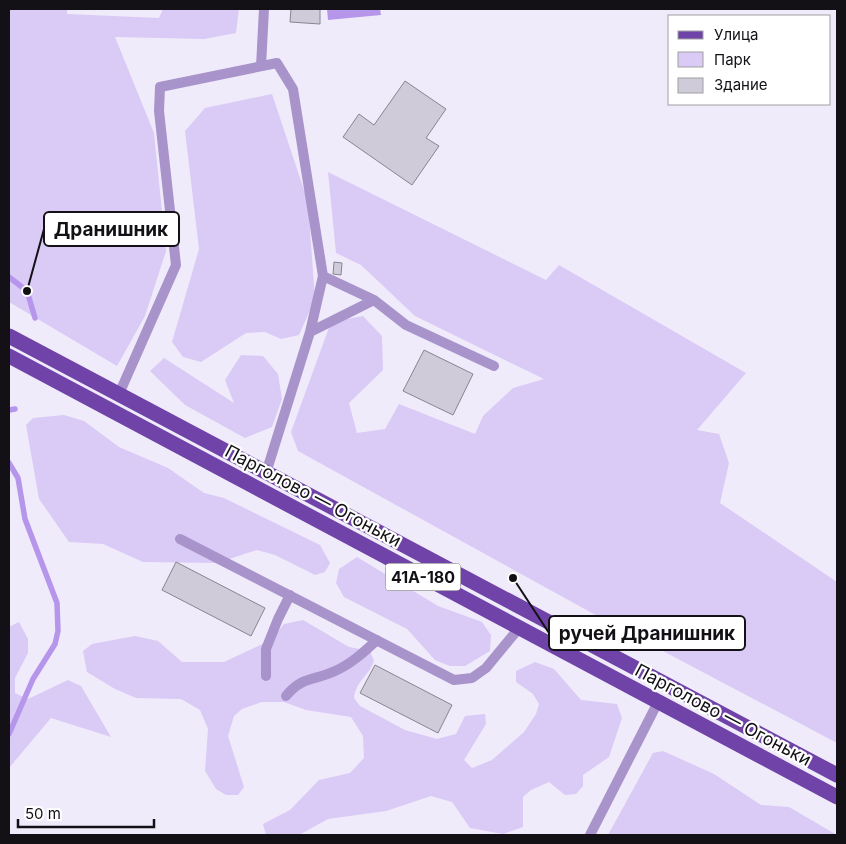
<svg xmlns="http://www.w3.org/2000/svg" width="846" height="844" font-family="Inter,sans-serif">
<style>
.green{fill:#dacaf6}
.water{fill:#b696ea}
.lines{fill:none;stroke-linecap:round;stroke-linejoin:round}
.stream{stroke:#b696ea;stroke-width:5.5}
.building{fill:#d0cbd9;stroke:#888491}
.lane{stroke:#a893cb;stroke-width:10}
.primary{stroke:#6f43a7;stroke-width:15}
.labels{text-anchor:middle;stroke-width:4.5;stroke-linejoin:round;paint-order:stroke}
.shield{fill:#fff;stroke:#5a585c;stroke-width:1}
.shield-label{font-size:16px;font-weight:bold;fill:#131116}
.street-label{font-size:18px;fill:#131116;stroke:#fff}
.leader{fill:none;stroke:#131116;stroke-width:2}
.callout-dot{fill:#131116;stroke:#fff;stroke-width:2}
.callout{fill:#fff;stroke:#131116;stroke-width:2}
.callout-label{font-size:19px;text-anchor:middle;font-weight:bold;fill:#131116}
</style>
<rect width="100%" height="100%" fill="#f0ebfa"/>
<path class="green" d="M9 9H67V14L159 18 163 9H239L236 33 204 39 115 37 154 133 166 251 145 316 117 366 9 302Z
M272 94 308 202 315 299 299 335 281 339 265 332 246 333 201 362 183 357 172 342 199 249 185 131 205 108Z
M328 172 546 280 559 265 746 373 697 430 719 434 729 463 720 503 837 582V743L610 623 298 451 291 432 331 322 363 316 382 336 383 370 349 403 357 433 385 429 399 404 475 434 483 416 513 388 544 379 415 316 361 265 336 253Z
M241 355 263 356 278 374 282 399 272 427 245 438 185 405 150 371 164 358 234 403 225 380Z
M64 415 84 421 119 447 168 468 204 493 224 498 320 545 330 563 325 572 315 575 275 555 257 550 217 563 143 562 103 544 69 542 39 499 26 425 33 418Z
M357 557 438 606 482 622 491 635 490 651 465 666H450L435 660 407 629 344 597 336 583 339 569Z
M303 620 349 647 370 651 374 661C368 677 356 681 354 698L360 706 405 730 437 739 456 734 465 716 485 714 486 724 464 760 472 768 492 760 524 732 536 714 539 704 533 694 516 682V671L535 662 554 669 581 700 617 704 622 718 609 757 583 775V786L576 794 565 795 549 782 531 790 523 797V827L503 834 470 828 452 802 431 796 386 811 328 819 299 835H266L263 824 290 810 319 780 350 773 364 758 363 736 351 717 306 710 284 702H262L242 709 234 716 228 736 244 787 238 795H226L216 789 205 771 208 729 200 710 181 699 136 698 115 689 87 672 83 651 92 644 135 636 158 641 182 662H224L271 640 284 624Z
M19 622 28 639V653L15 678V693L28 699 68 680 81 686 111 737 51 718 9 768V627Z
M663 751 714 774 761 805 789 807 837 835H608L653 753Z"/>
<path class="water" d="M327 9H380L381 15 328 20Z"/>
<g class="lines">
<path class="stream" d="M9 277 27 291 35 318
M9 410 15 409
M9 463 18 478 25 519 57 603 58 631 55 644 33 679 9 734"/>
</g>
<path class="building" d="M291 9H320V24L290 22Z
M405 81 446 109 426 138 439 146 412 185 343 137 359 114 374 125Z
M334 262 342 263 341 275 333 274Z
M424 350 473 374 453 415 403 391Z
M176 562 265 608 251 636 162 590Z
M375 665 452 705 438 733 360 693Z"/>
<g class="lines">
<path class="lane" d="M261 66 264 9
M323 276 374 300 406 325 494 366
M310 332 374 300
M119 394 176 265 159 111 160 87 277 63 293 89 323 276 310 332 266 473
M180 539 454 680 472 678 486 668 519 628
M266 676V649L278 619 290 595
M286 696C302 676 314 681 335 671 351 664 364 652 377 640
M590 835 658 702"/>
<path class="primary" d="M9 336 837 775
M9 356 837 797"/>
</g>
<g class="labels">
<rect class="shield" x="385.5" y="563.5" width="75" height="27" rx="4"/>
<g class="shield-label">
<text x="423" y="583">41А-180</text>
</g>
<g class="street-label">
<text transform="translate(313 496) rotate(28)" y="6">Парголово — Огоньки</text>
<text transform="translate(723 715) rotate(28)" y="6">Парголово — Огоньки</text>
</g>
</g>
<path class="leader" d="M27 291L44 229M513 578L549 633"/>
<g class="callout-dot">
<circle cx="27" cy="291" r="5"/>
<circle cx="513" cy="578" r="5"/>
</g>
<g class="callout">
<rect x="44" y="212" width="135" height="34" rx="5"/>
<rect x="549" y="616" width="196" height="34" rx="5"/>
</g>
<g class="callout-label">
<text x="111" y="236">Дранишник</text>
<text x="647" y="640">ручей Дранишник</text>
</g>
<rect width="846" height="844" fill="none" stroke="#131116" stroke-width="20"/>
<rect x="668" y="15" width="162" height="90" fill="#ffffff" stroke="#a1a0a2"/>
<rect x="678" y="31" width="25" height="8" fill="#6f43a7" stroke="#a1a0a2"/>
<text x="714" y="40" font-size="15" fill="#131116">Улица</text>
<rect x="678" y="52" width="25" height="15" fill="#dacaf6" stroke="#a1a0a2"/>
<text x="714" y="65" font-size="15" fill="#131116">Парк</text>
<rect x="678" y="78" width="25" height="15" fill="#d0cbd9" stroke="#a1a0a2"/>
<text x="714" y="90" font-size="15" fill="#131116">Здание</text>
<path d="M18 819v8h136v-8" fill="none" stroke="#131116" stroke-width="2.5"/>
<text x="25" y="819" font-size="15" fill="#131116" stroke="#ffffff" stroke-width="4" paint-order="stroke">50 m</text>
</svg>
